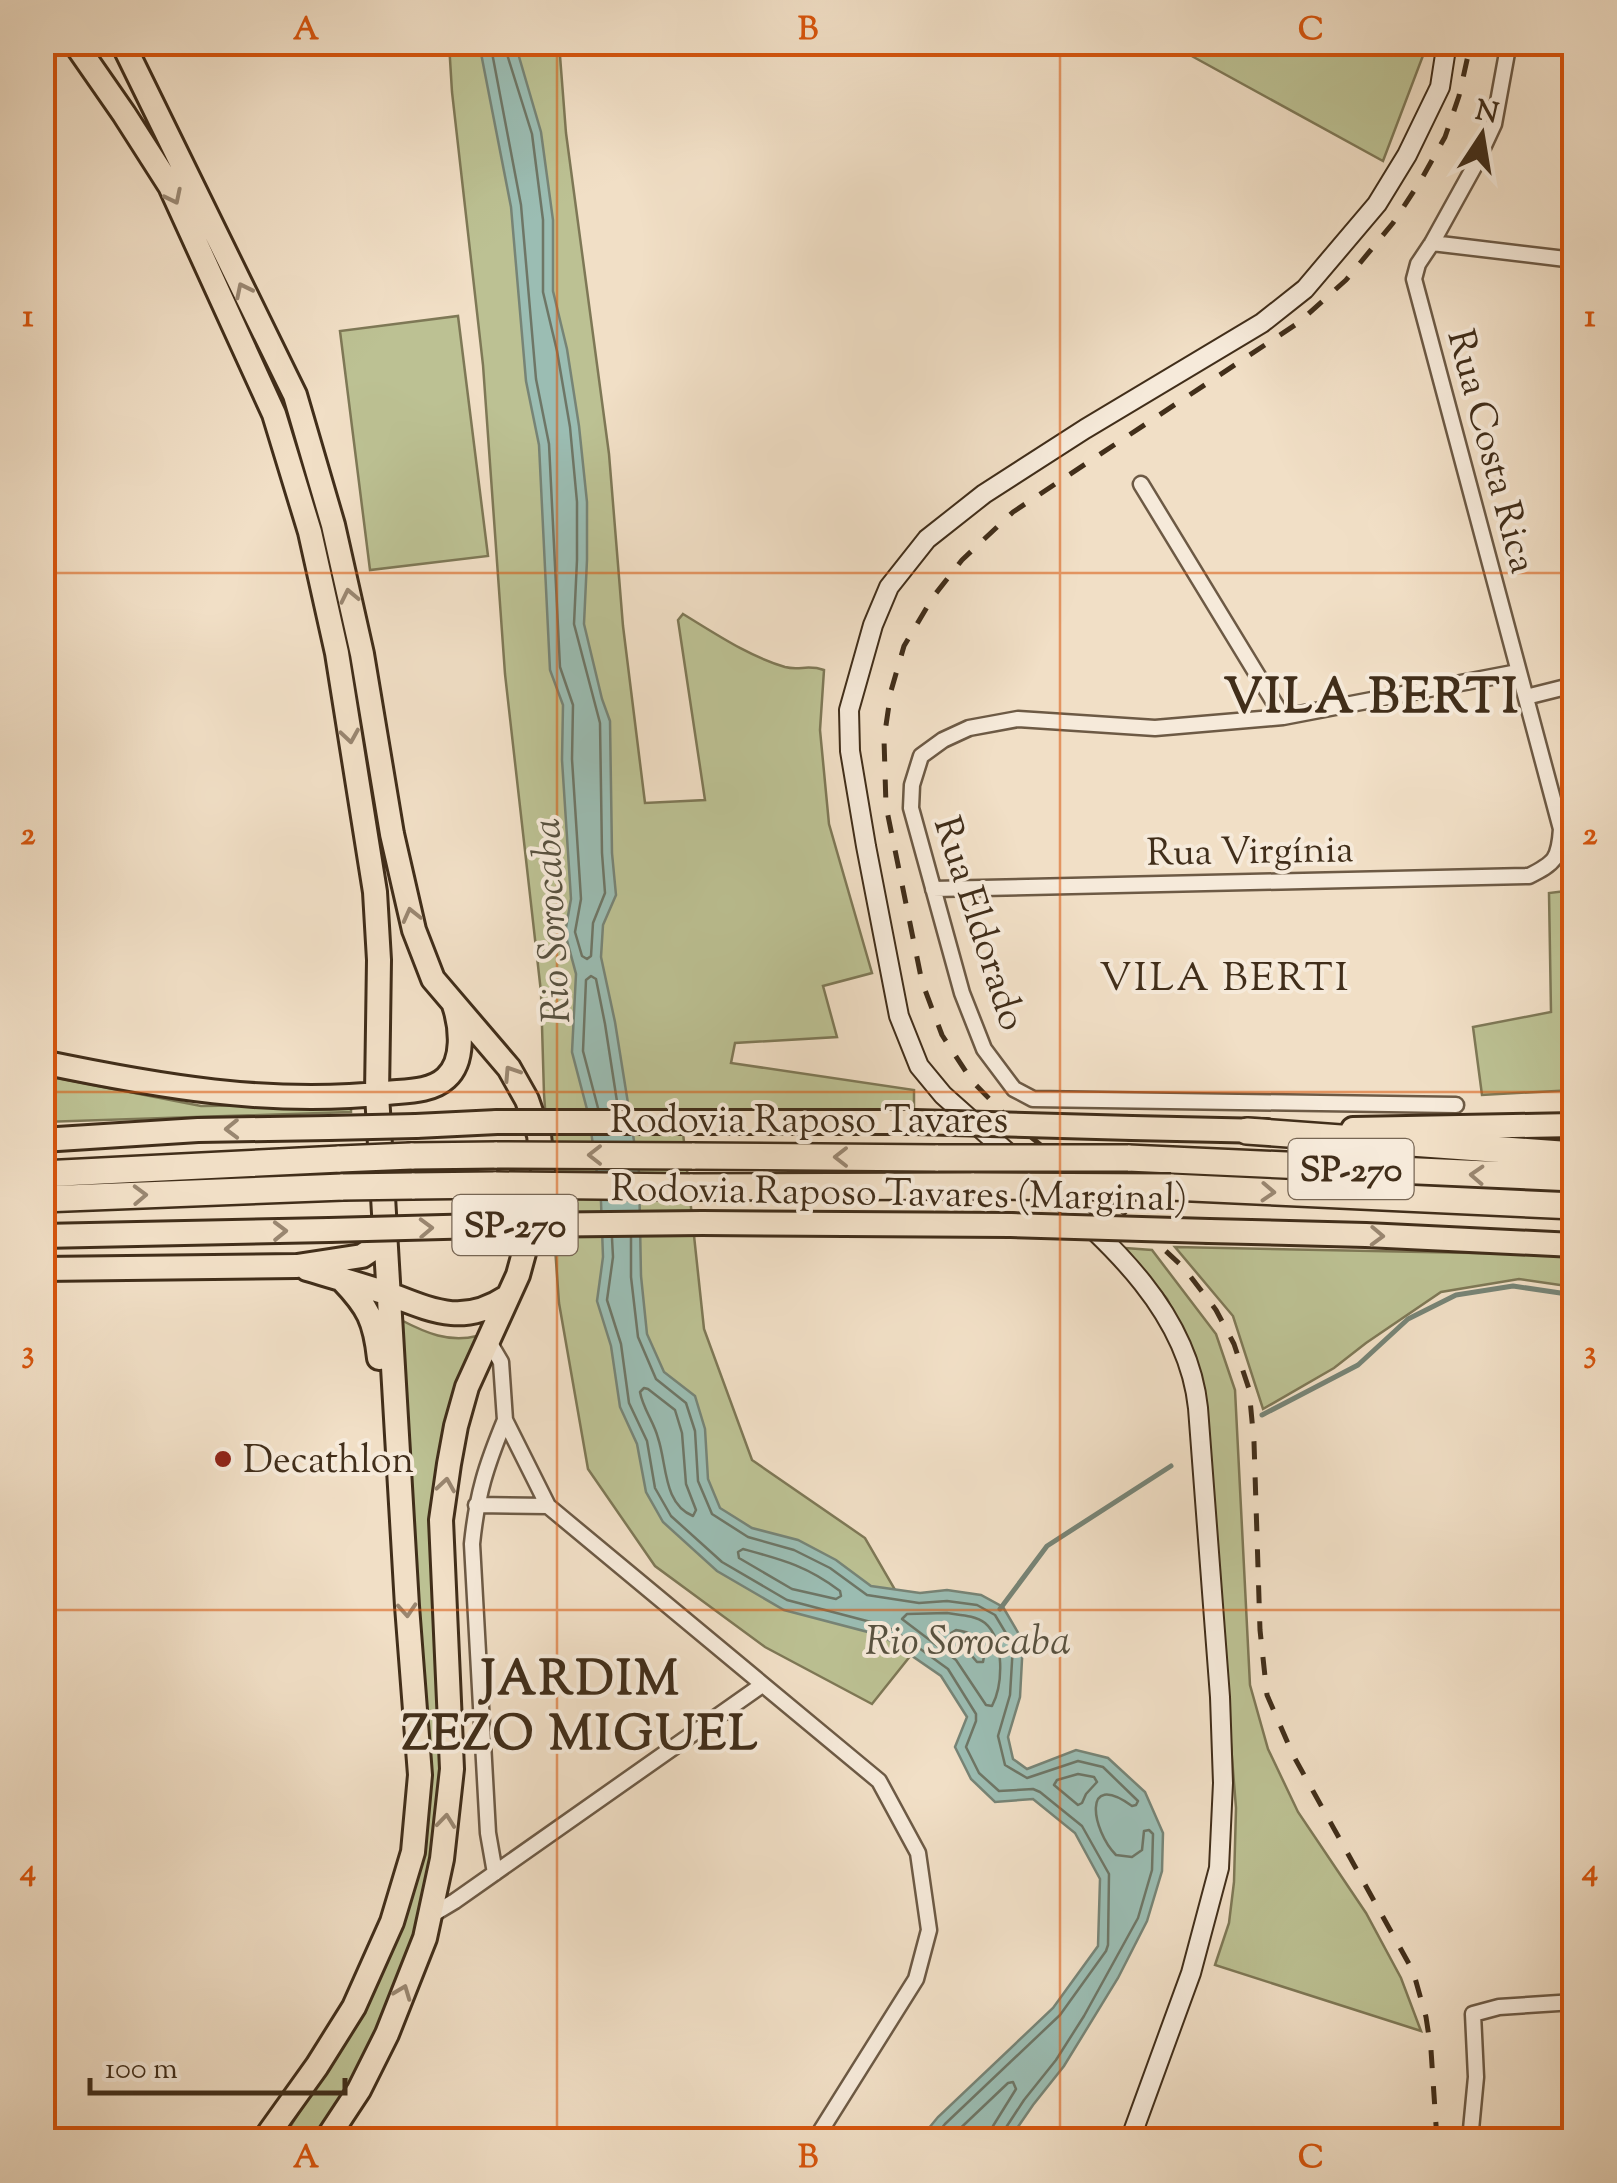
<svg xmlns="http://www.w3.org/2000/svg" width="1617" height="2183" font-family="'Sorts Mill Goudy',serif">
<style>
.green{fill:#bcc193;stroke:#7e7856;stroke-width:2.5}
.water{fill:#9bbdb3;stroke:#778476;stroke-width:2.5}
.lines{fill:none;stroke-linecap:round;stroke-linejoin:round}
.shore{stroke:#6e7666;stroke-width:2.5}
.stream{stroke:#778476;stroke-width:5}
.minor-casing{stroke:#6d5a45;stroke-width:19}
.secondary-casing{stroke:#412e1a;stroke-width:22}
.trunk-casing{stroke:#412e1a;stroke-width:28}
.motorway-casing{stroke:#412e1a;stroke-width:30}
.minor{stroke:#f6eada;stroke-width:14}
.secondary{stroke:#f6eada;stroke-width:18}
.trunk{stroke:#f1dfc6;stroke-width:22}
.motorway{stroke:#f1dfc6;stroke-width:25}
.rail{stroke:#412e1a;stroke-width:5;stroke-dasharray:18 18;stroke-linecap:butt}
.trunk-bridge-casing{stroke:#412e1a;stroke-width:28;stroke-linecap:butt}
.motorway-bridge-casing{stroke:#412e1a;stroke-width:30;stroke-linecap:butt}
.trunk-bridge{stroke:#f1dfc6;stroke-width:22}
.motorway-bridge{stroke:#f1dfc6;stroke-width:25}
.oneway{stroke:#998670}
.grid{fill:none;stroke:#d7550d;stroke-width:2.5;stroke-opacity:0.55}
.poi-dot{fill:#8f2418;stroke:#f6eada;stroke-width:4}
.labels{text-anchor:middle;stroke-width:8;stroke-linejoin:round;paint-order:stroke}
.shield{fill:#f6eada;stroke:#776654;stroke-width:2.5}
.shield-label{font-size:35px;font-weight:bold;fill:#412e1a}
.street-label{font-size:38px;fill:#412e1a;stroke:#f6eada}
.poi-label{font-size:38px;fill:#412e1a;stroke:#f6eada;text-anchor:start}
.water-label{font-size:40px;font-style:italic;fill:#585240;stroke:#f6eada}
.neighbourhood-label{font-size:40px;letter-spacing:2.5px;fill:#412e1a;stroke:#f6eada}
.district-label{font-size:48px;font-weight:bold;letter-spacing:2.5px;fill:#412e1a;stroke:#f6eada}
.neatline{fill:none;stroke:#d7550d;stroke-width:4}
.grid-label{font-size:32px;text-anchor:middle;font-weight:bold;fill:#d7550d}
</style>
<rect width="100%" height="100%" fill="#f1dfc6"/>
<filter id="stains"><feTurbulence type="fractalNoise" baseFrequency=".002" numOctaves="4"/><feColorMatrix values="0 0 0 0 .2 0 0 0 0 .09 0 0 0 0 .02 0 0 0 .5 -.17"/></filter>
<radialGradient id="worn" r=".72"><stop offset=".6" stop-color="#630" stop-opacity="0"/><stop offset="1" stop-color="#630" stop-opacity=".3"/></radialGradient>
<path class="green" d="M449 43H559L566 133 609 454 623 626 645 803 705 800 678 620 683 614C716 634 748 656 785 667 800 671 807 664 824 670L820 730 829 824 872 973 823 986 837 1037 735 1043 731 1063 914 1090V1112L681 1114 704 1329 752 1460 865 1538 912 1619 911 1655 872 1704 765 1647 655 1566 588 1469 559 1303 544 1094 541 992 505 674 483 365 452 92Z
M1168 43H1426L1424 53 1383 161Z
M458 316 488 556 370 570 340 331Z
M1574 890V1090L1482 1095 1473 1027 1551 1012 1549 893Z
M42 1075 201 1106 351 1104V1112L43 1122Z
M1175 1247 1574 1255V1287L1519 1279 1441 1292 1366 1343 1334 1368 1263 1409 1233 1316Z
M1125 1248 1152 1250 1216 1334 1235 1390 1250 1685 1268 1749 1298 1812 1366 1913 1401 1978 1421 2031 1215 1965 1229 1923 1234 1882 1236 1808 1203 1394 1195 1354 1167 1299Z
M401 1320C426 1333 449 1343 477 1336L455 1399 443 1766 438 1828 420 1919 380 2030 350 2086 315 2140H282L356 2020 427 1771Z"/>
<path class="water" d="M479 43H515L541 132 553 220V291L567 349 579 426 587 502V560L584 624 602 699 610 721 612 853 616 895 603 925 601 957 615 1022 639 1172 641 1276 647 1334 664 1372 695 1396 705 1429 708 1479 720 1508 752 1528 798 1540 836 1560 871 1586 920 1593 947 1590 981 1595 1003 1607 1023 1641 1020 1697 1008 1737 1013 1759 1027 1769 1076 1750 1108 1758 1145 1792 1163 1833 1162 1871 1147 1921 1118 1978 1064 2066 1033 2105 1009 2140H919L938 2117 1053 2008 1098 1946 1100 1879 1075 1833 1033 1799 995 1802 971 1779 955 1747 967 1717 941 1676 883 1636 784 1610 717 1571 663 1522 646 1492 637 1444 620 1407 611 1346 597 1301 603 1257 601 1202 589 1117 572 1052 576 974 565 933 571 899 562 760 563 705 550 670 539 445 526 381 511 207Z"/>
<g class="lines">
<path class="shore" d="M490 42 521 205 536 379 549 444 560 667 573 705 572 759 581 899 575 932 582 956 587 959 591 956 593 923 605 893 602 853 600 723 574 624 577 560V502L570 427 557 351 543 292V220L532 134 506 51 505 42
M598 1108 583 1051 586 980 591 976 596 979 605 1024 618 1108
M612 1238 613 1257 607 1300 621 1344 629 1403 647 1441 655 1488 671 1516 722 1562 787 1600 886 1626 908 1640 948 1669 976 1714V1721L966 1747 979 1773 999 1791 1033 1789 1040 1792 1082 1826 1109 1874 1108 1945 1106 1951 1060 2015 945 2124 932 2140
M631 1238V1277L638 1337 656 1379 686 1403 695 1431 698 1481 712 1514 748 1537 794 1550 830 1568 867 1595 919 1603 947 1601 977 1605 995 1615 1013 1645 1010 1695 998 1736 1005 1765 1027 1778 1078 1761 1103 1767 1138 1801 1136 1805 1132 1806C1081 1769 1092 1831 1116 1855L1132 1857 1142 1850 1144 1831 1149 1830 1153 1834 1152 1870 1138 1918 1084 2016 1056 2060 1024 2100 1003 2132 1002 2140
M644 1388 648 1389 675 1410 682 1433 686 1484 696 1510 693 1516C663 1504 667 1464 658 1438 654 1422 643 1409 640 1392Z
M743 1549C783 1560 807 1566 840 1591L841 1596 836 1599 792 1589 739 1558 738 1552Z
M947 1613C959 1615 975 1615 985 1623 1005 1640 1003 1685 992 1706L986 1705 956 1660 902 1619 907 1614Z
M956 1630C972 1632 977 1637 985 1651L983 1662H977L966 1649 952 1638 951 1633Z
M1078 1774 1094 1777 1097 1782 1086 1794 1082 1803 1078 1805 1054 1785 1057 1780Z
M948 2140 1008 2083 1013 2082 1016 2089 993 2126 989 2140"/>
<path class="stream" d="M1262 1415 1358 1365 1408 1319 1456 1295 1513 1286 1574 1295
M1000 1609 1047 1546 1171 1466"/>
<defs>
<path id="minor" d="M1432 243 1574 260
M1141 484 1283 717 1518 672
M1526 697 1574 685
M1283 717 1155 728 1018 719 969 728 943 740 921 756 912 785 911 808 962 993 984 1049 1014 1089 1033 1099 1456 1105
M933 889 1529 876C1555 863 1559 859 1561 829L1414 279 1418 264 1432 243 1474 167 1494 124 1509 42
M488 1340 501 1362 505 1420 548 1506 879 1781 918 1853 929 1930 916 1979 815 2140
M476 1505 548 1506
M495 1873 488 1833 472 1544C477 1494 486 1466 505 1420
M430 1916 455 1901 762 1685
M1470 2140 1476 2077 1473 2014 1499 2007 1574 2002"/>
<path id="secondary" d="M1016 1160 943 1095 919 1066 899 1016 866 846 850 751 849 710 873 625 889 587 927 539 984 494 1085 429 1262 323 1305 289 1377 204 1407 155 1440 87 1447 42
M1043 1184C1112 1245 1188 1312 1198 1408L1220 1697 1223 1783 1219 1868 1191 1973 1130 2140"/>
<path id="trunk" d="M74 42 124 114 170 186 274 414 310 532 337 653 375 892 379 960 377 1094 407 1606 420 1775 413 1852 392 1922 354 2007 317 2066 264 2140
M122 42 295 395 333 525 362 654 392 834 414 930 433 979 509 1068 527 1100 539 1135 544 1180 518 1275 467 1387 456 1426 449 1464 441 1520 452 1769 442 1859 425 1938 387 2034 359 2090 326 2140
M42 1062C157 1086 270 1106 387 1093 405 1091 431 1092 446 1078 465 1061 461 1026 454 1005
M687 1122H914
M416 1126 497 1122
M1132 1128 1266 1131
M1353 1129 1574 1125
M42 1140 198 1130 329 1128
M702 1223 1011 1225
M1209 1231 1366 1235 1574 1245
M42 1236 329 1230
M42 1269 297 1266 362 1256 371 1250 385 1234
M307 1269C334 1277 362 1285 389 1294 433 1311 463 1326 507 1297
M343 1281C368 1307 375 1321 379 1358"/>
<path id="motorway" d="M1247 1131 1574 1155
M411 1156 497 1155
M692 1156 938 1158
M1128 1158 1574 1178
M42 1174 340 1159
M412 1186 496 1185
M690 1187 974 1186
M1171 1187 1574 1206
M42 1199 343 1187"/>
</defs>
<use href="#minor" class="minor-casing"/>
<use href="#secondary" class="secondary-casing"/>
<use href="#trunk" class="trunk-casing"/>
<use href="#motorway" class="motorway-casing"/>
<use href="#minor" class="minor"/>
<use href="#secondary" class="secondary"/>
<use href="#trunk" class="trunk"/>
<use href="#motorway" class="motorway"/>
<path class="rail" d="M1437 2140 1431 2050 1426 2017 1413 1971 1293 1755 1267 1695 1260 1630 1254 1442 1249 1389 1234 1344 1216 1310 1184 1268 1129 1217 1010 1120 972 1081 942 1035 922 982 886 806 884 739 891 691 904 646 933 597 962 560 1013 512 1298 323 1346 280 1393 223 1421 180 1445 137 1459 96 1471 42"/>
<defs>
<path id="trunk-bridge" d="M497 1122H687
M914 1122 1132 1128
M329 1128 416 1126
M1011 1225 1209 1231
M329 1230 518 1225 702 1223"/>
<path id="motorway-bridge" d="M497 1155 692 1156
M938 1158H1128
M340 1159 411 1156
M496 1185 690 1187
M974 1186 1171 1187
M343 1187 412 1186"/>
</defs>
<use href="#trunk-bridge" class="trunk-bridge-casing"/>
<use href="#motorway-bridge" class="motorway-bridge-casing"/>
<use href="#trunk-bridge" class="trunk-bridge"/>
<use href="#motorway-bridge" class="motorway-bridge"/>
</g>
<defs><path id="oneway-chevron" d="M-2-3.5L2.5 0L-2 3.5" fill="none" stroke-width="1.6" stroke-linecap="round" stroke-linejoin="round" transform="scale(2.5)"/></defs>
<g class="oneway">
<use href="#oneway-chevron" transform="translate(174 197) rotate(64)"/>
<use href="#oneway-chevron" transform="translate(243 290) rotate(-116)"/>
<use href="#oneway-chevron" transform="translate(349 596) rotate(-102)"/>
<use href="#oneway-chevron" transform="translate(350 736) rotate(81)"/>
<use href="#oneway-chevron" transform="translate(411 915) rotate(-104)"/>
<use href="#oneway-chevron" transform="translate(511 1073) rotate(-123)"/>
<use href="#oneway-chevron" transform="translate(232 1129) rotate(179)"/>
<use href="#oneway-chevron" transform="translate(595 1155) rotate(-180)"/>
<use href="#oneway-chevron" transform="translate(841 1157) rotate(-180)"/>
<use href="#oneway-chevron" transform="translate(1477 1175) rotate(-177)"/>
<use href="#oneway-chevron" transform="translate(1268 1192) rotate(3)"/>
<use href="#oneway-chevron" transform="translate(140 1195) rotate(-2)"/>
<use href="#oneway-chevron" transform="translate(426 1228) rotate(-2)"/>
<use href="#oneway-chevron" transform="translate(280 1231) rotate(-1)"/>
<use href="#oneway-chevron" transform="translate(1377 1236) rotate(2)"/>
<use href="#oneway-chevron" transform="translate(446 1485) rotate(-81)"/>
<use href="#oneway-chevron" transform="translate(407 1610) rotate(86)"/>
<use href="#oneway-chevron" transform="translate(446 1821) rotate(-84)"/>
<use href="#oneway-chevron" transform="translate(403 1992) rotate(-69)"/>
</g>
<path class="grid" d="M557 42V2140M1060 42V2140M42 573H1574M42 1092H1574M42 1610H1574"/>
<circle class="poi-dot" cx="223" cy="1459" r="10"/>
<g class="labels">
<g class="shield">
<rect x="1288.5" y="1139" width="125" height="60" rx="8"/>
<rect x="452.5" y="1195" width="125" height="60" rx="8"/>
</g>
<g class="shield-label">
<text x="1351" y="1181">SP-270</text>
<text x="515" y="1237">SP-270</text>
</g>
<g class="street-label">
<text transform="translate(1493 451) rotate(75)" y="13">Rua Costa Rica</text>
<text transform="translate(1250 850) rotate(-1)" y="13">Rua Virgínia</text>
<text transform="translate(981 923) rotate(72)" y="13">Rua Eldorado</text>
<text x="809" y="1132">Rodovia Raposo Tavares</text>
<text transform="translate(899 1192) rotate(1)" y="13">Rodovia Raposo Tavares (Marginal)</text>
</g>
<g class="poi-label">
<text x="243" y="1472">Decathlon</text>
</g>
<g class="water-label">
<text transform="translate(550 921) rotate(-93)" y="14">Rio Sorocaba</text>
<text x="968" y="1654">Rio Sorocaba</text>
</g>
<g class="neighbourhood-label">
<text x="1225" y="990">VILA BERTI</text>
</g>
<g class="district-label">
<text x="1372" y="712">VILA BERTI</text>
<text x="581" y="1694">JARDIM<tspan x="581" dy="55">ZEZO MIGUEL</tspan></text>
</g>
</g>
<rect width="1617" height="2183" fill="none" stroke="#f1dfc6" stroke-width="110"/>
<g transform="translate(1482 135) rotate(12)" stroke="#f6eada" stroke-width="8" paint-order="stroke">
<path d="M0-8L18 38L0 25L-18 38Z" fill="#412e1a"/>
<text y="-15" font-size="28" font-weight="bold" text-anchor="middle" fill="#412e1a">N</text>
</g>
<path d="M90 2078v15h255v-15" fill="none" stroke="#412e1a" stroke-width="5"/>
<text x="105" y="2078" font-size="30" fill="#412e1a" stroke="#f6eada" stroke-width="8" paint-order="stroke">100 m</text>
<rect x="55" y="55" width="1507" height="2073" class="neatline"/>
<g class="grid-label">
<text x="306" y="39">A</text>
<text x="808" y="39">B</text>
<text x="1311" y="39">C</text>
<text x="28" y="326">1</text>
<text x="1590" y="326">1</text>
<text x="28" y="844">2</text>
<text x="1590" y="844">2</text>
<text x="28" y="1362">3</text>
<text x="1590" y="1362">3</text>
<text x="28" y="1880">4</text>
<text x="1590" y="1880">4</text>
<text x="306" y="2167">A</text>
<text x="808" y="2167">B</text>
<text x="1311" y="2167">C</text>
</g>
<rect width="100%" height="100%" filter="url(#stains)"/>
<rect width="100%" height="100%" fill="url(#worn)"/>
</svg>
